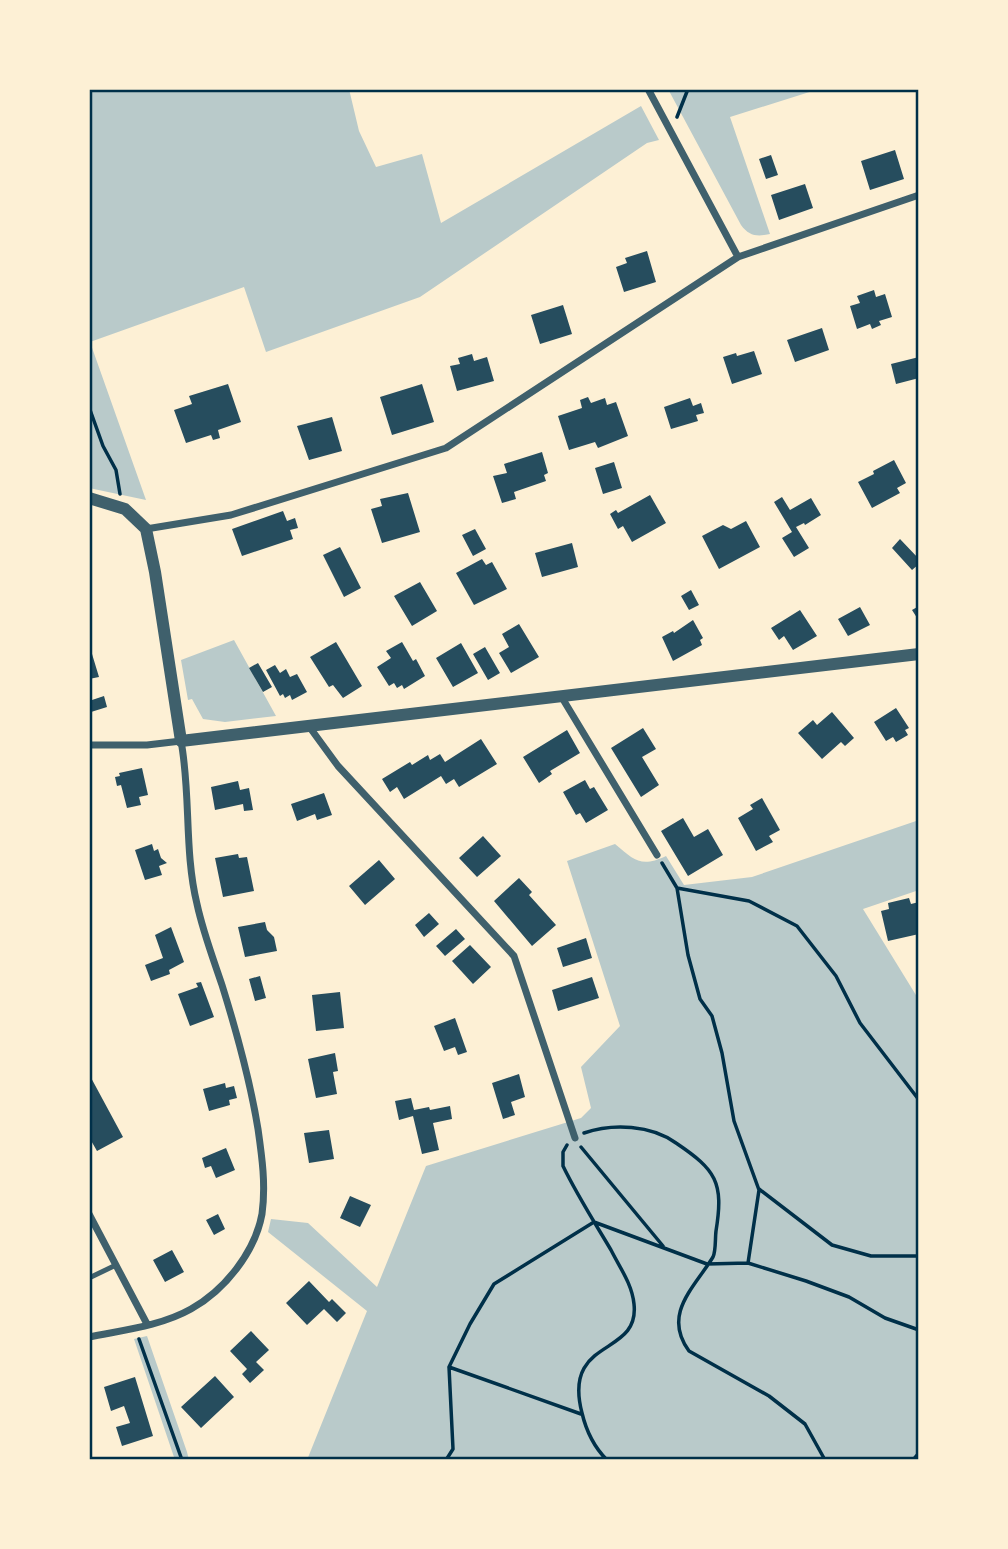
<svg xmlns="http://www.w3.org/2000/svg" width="1008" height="1549" font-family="Helvetica,sans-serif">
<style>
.green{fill:#b9caca}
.building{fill:#264d5e}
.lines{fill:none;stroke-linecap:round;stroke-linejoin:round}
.path{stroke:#003049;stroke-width:3.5}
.service{stroke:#3f606c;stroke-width:5}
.minor{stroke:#3f606c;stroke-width:7}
.tertiary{stroke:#3f606c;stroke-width:12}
.neatline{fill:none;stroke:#003049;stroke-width:2.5}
</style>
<rect width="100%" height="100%" fill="#fdf0d5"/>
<path class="green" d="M89 89H349L359 131 376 167 422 154 441 223 641 106 659 140 647 143 420 297 266 352 244 287 90 342 146 500 89 488Z
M668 89H819L730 117 770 234C757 237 749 236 741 225Z
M234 640 276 716 225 722 203 719 192 699 188 700 181 660Z
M919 820V890L863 909 919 1000V1460H307L367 1311 268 1232 271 1219 308 1223 377 1287 426 1166 581 1118 591 1108 581 1067 620 1026 567 861 615 844C634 860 641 868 666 856L684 885 752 877Z
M147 1336 187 1452 189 1460H175L134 1339Z"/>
<path class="building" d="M895 150 904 179 870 190 861 161Z
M771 155 778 175 766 179 759 159Z
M805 184 813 208 779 220 771 195Z
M647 251 656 282 624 292 616 267 627 263 625 258Z
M874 290 876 297 885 294 892 317 879 321 881 325 872 329 870 324 857 329 850 306 860 303 857 296Z
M563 305 572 334 540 344 531 315Z
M822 328 829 350 795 362 787 340Z
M754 351 762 374 732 384 723 357 736 353 737 356Z
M472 354 474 361 487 357 494 381 457 391 450 366 460 364 458 358Z
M919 357V378L896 384 891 364Z
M228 384 241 422 218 430 220 438 213 440 211 435 186 443 174 410 192 404 189 396Z
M422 384 434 422 392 435 380 397Z
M588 397 591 403 605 398 607 405 616 402 628 436 598 448 595 442 569 450 558 416 582 408 580 400Z
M690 398 693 406 701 403 704 413 696 415 698 421 671 429 664 407Z
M332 417 342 451 309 460 297 426Z
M542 452 548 473 544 475 546 481 514 492 516 499 502 503 493 476 507 473 504 464Z
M894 460 906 483 897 488 900 493 872 508 858 482 874 474 873 471Z
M614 462 622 488 603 494 595 468Z
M408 493 420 532 382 543 371 509 382 506 380 499Z
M650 495 666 523 632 542 623 526 618 529 610 514 616 510 618 513Z
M782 497 790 510 811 498 821 515 805 525 804 523 796 527 809 548 794 557 782 538 792 532 774 502Z
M283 511 287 521 295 518 298 528 290 530 293 539 242 556 232 529Z
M746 521 760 547 719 569 702 536 723 525 731 529Z
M475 529 486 549 473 556 462 535Z
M900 539 919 559V564L912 570 892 548Z
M572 543 578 567 542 577 535 553Z
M340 547 361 588 344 597 323 555Z
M482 559 486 565 492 562 507 589 474 605 456 573Z
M420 582 437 611 412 626 394 596Z
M691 590 699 605 689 610 681 596Z
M919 606V621L912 610Z
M860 607 870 625 848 636 838 619Z
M800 610 817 636 793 650 784 636 779 640 771 628Z
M693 620 703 638 700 640 702 645 673 661 662 637 673 631 674 633Z
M519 624 539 657 511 673 499 653 509 647 502 634Z
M336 642 362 686 343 698 333 685 329 687 310 657Z
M402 642 413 661 416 659 425 676 404 689 402 685 397 688 394 683 389 686 377 667 391 658 386 651Z
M461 643 478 673 453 687 436 658Z
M89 644 99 677 89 679Z
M485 647 500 673 488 680 473 654Z
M258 663 272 687 263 692 249 668Z
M275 665 280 673 286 669 290 677 297 674 307 692 292 700 290 695 285 698 283 694 280 696 266 670Z
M104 696 107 707 91 712 89 701Z
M896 708 909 728 905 730 908 735 896 742 893 737 886 741 874 722Z
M832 712 854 738 845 746 841 742 822 759 798 733 813 720 817 725Z
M643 728 656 749 642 757 659 785 641 797 611 748Z
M567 730 580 753 550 771 552 774 539 783 523 757Z
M481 739 497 764 459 787 454 779 446 784 441 776 404 799 397 787 390 792 382 779 410 762 412 765 428 755 430 760 440 754 445 762Z
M142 768 148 795 139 797 141 805 127 808 121 785 117 786 115 777 120 776 119 773Z
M585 780 590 789 594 787 608 810 586 823 580 813 576 815 563 792Z
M238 781 240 790 249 788 253 810 244 811 243 804 215 810 211 787Z
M324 793 332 815 317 820 315 814 297 821 291 804Z
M762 798 780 830 769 836 773 842 756 851 738 818 753 809 750 805Z
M683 818 694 837 708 829 723 855 688 876 661 831Z
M483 836 501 856 477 877 459 858Z
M152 844 154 851 158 849 161 858 167 863 159 866 162 875 145 880 135 850Z
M238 854 239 858 247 857 254 891 223 897 215 858Z
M379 860 395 879 365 905 349 886Z
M519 878 532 892 529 895 556 925 532 946 494 901Z
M909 898 911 904 919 902V934L888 941 881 911 889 909 888 903Z
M429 913 439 924 424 937 415 925Z
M265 922 267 930 274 937 277 951 245 957 238 927Z
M171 927 184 962 169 970 170 974 151 981 145 965 163 958 155 935Z
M456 929 465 939 445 956 436 946Z
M586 938 592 958 563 967 557 948Z
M470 945 491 967 473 984 452 961Z
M260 976 266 998 255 1001 249 979Z
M592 977 599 998 558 1011 552 990Z
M201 982 214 1017 190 1026 178 994 198 987 196 983Z
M340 992 344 1028 316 1031 312 995Z
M455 1018 467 1052 458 1055 455 1047 444 1051 434 1026Z
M335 1053 338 1071 333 1072 337 1094 316 1098 308 1059Z
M89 1074 123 1137 97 1151 89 1137Z
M519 1074 525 1097 511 1102 515 1115 503 1119 492 1083Z
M225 1083 226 1088 234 1086 237 1098 229 1100 230 1105 209 1111 203 1089Z
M411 1098 414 1110 429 1107 430 1110 450 1106 452 1119 433 1123 439 1150 422 1154 413 1116 399 1120 395 1101Z
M329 1130 334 1159 309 1163 304 1133Z
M226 1148 235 1170 216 1178 211 1166 205 1168 202 1158Z
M350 1196 371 1205 360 1227 340 1218Z
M218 1214 225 1229 214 1235 206 1220Z
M172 1250 184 1272 165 1282 153 1260Z
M309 1281 329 1302 332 1299 346 1313 337 1322 324 1309 307 1325 286 1303Z
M251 1331 269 1350 256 1362 264 1370 250 1383 242 1374 247 1369 230 1351Z
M215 1376 234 1397 201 1428 181 1407Z
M135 1377 153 1436 122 1446 116 1427 130 1423 124 1406 111 1411 104 1387Z"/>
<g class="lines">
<path class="path" d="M677 117 688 89
M89 407 103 446 116 470 120 494
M662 863 677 888 688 955 700 999 712 1016 722 1053 734 1121 759 1190 748 1263
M677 888 749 901 797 926 836 976 860 1023 919 1100
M584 1133C613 1123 651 1125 676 1143 716 1170 724 1182 716 1231 715 1239 716 1251 713 1257 694 1288 662 1314 689 1351L769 1396 805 1424 825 1460
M567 1145 563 1152V1166C577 1195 595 1223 611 1250 620 1268 632 1284 634 1304 640 1358 562 1336 582 1413 586 1430 595 1448 607 1460
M581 1147 663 1246
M759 1189 832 1245 871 1256H919
M139 1339 182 1460
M449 1367 470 1324 494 1284 594 1222 707 1264 748 1263 806 1281 849 1297 885 1318 919 1330
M446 1460 453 1449 449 1367 581 1414
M913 1460 919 1453"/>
<path class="service" d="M89 1278 116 1265"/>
<path class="minor" d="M648 89 738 257
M146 529 231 515 446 448 738 257 919 195
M561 696 657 855
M308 725 338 766 514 956 575 1138
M89 745H147L181 741C191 794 184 851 197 904 203 932 213 958 222 985 237 1033 250 1080 258 1129 262 1157 266 1185 262 1214 255 1252 225 1290 191 1309 161 1326 123 1330 89 1337
M89 1214 147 1324"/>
<path class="tertiary" d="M89 498 125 509 146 529 155 572 181 741 919 654"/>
</g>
<rect width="1008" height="1549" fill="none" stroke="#fdf0d5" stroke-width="182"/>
<rect x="91" y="91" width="826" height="1367" class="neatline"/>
</svg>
